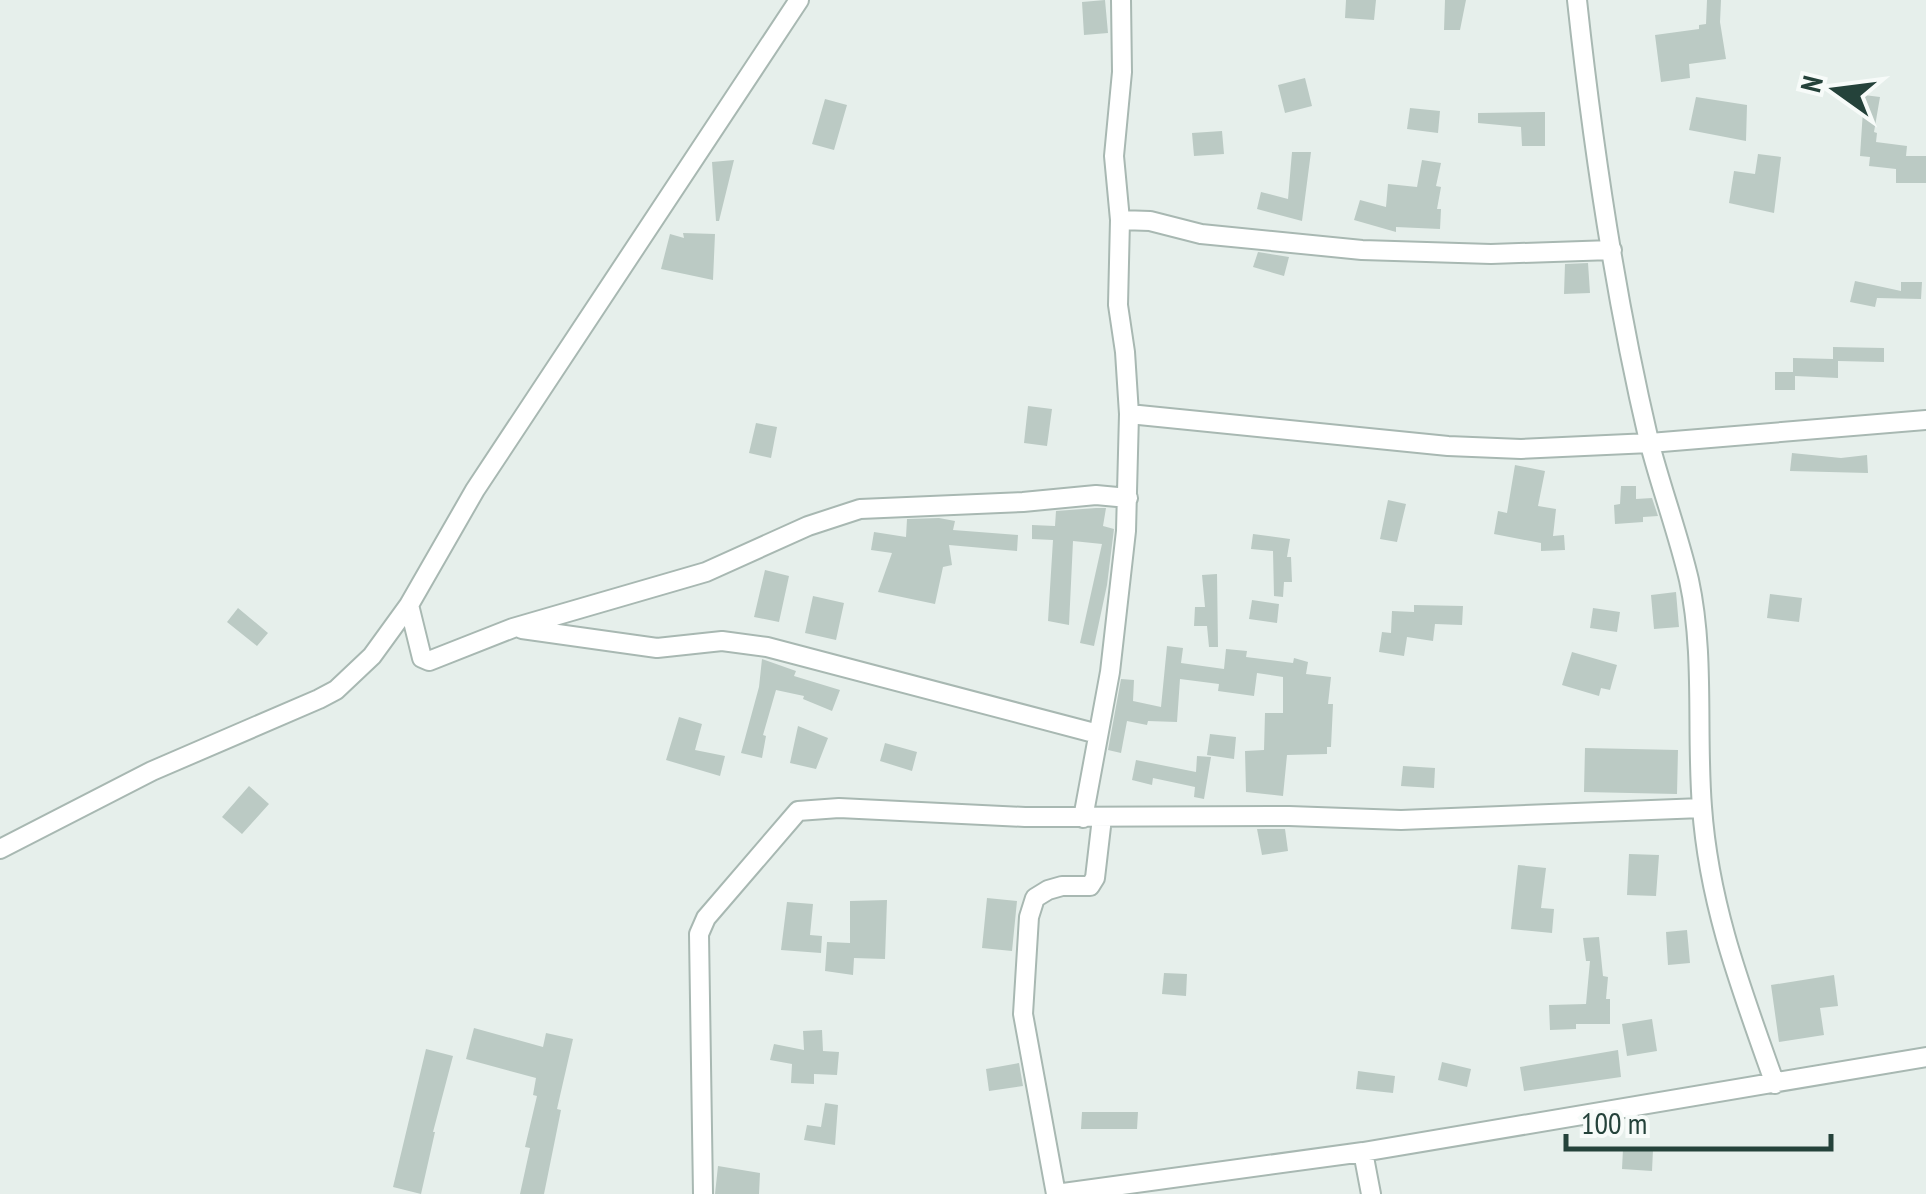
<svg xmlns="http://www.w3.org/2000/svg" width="1926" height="1194" font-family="'PT Sans Narrow',sans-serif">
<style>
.building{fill:#bbcac4}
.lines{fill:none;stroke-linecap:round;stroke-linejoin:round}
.street-casing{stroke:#a8b8b2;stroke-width:22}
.street{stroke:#fff;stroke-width:18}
</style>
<rect width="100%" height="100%" fill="#e6efeb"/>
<path class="building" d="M1105 0 1108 33 1084 35 1082 2Z
M1346 0H1376L1374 20 1345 18Z
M1445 0H1466L1460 30H1444Z
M1707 0H1721L1720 22 1726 59 1689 64 1690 78 1661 82 1655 35 1699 29V25L1706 24Z
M1305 78 1312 106 1285 113 1278 85Z
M1864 95 1880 97 1874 132 1877 133 1876 142 1907 146 1906 156H1926V183H1896V169L1869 166 1870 157 1860 156Z
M1696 97 1747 105 1746 141 1689 130Z
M825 99 847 105 834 150 812 144Z
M1410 108 1440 111 1438 133 1407 129Z
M1545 112V146H1522L1521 127 1478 123V113Z
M1222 131 1224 154 1194 156 1192 133Z
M1292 152H1311L1302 221 1257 209 1261 192 1288 199Z
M1758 154 1781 157 1774 213 1729 203 1734 171 1755 174Z
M734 160 719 221H716L712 162Z
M1422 160 1441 163 1436 186 1441 187 1437 209H1441L1440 229 1396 227V232L1354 220 1360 200 1386 207 1388 184 1417 187Z
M683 233 715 234 713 280 661 269 670 234 684 238Z
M1258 252 1289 257 1284 276 1253 267Z
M1588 263 1590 293 1564 294 1565 264Z
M1855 281 1901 291V282H1922L1921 299 1877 298 1875 307 1850 302Z
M1833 347 1884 348V362L1838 361V378L1795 376V390H1775V372H1793V358L1833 359Z
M1028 406 1052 409 1047 446 1024 443Z
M756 423 777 427 771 458 749 453Z
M1792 453 1841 458 1867 455 1868 473 1790 471Z
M1515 465 1545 471 1538 506 1556 509 1553 536 1564 535 1565 550 1541 551V543L1494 534 1498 511 1507 513Z
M1621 486H1636V499L1652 498 1658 516 1643 517V522L1615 524 1614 505 1620 504Z
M1388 500 1406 504 1397 542 1380 539Z
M1096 508H1106L1103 526 1114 529 1107 585 1094 646 1080 643 1102 544 1073 541 1069 625 1048 621 1053 540 1032 539V525L1055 526 1056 511Z
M939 518 955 521 953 530 1018 535 1017 551 949 545 952 565 943 567 935 604 878 592 892 553 871 550 874 532 906 537 907 519Z
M1253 534 1290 539 1287 557H1291L1292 582H1284L1283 597 1274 596 1273 551 1251 549Z
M765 570 789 576 779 622 754 617Z
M1217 574 1218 647H1209L1207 626H1194L1195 607H1205L1202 575Z
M1676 592 1679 627 1654 629 1651 595Z
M1770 594 1802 598 1799 622 1767 618Z
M813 596 844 603 836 640 805 633Z
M1252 600 1279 604 1277 623 1249 619Z
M1414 605 1463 606 1462 625 1435 624 1433 641 1407 637 1404 656 1379 652 1382 632 1391 633 1392 611 1414 612Z
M238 608 268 633 257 646 227 622Z
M1593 608 1620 612 1617 632 1590 628Z
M1167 646 1183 648 1181 663 1224 669 1226 649 1247 651 1246 657 1293 663 1294 658 1308 662 1306 674 1331 677 1328 704H1333L1331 747H1327V754L1287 755 1283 796 1246 792 1245 751 1264 750 1265 713H1283V677L1257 673 1254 696 1218 691 1219 684 1180 679 1177 722 1148 721 1147 725 1127 721 1121 753 1108 750 1121 679 1134 680 1133 701 1161 707Z
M1572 652 1617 665 1610 690 1601 688 1599 696 1562 685Z
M762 659 796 671 794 676 840 690 832 711 803 699 804 696 776 690 763 735 766 736 762 758 741 753 759 687Z
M679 717 702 724 695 750 725 756 720 776 666 760Z
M798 726 828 738 816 769 790 763Z
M1210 734 1236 737 1234 759 1207 755Z
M885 743 917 752 912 771 880 761Z
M1585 748 1678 750 1677 794 1584 792Z
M1197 756 1211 757 1204 799 1194 797 1195 787 1153 778 1152 785 1132 780 1136 760 1196 772Z
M1403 766 1435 768 1434 788 1401 786Z
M249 786 269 804 242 834 222 817Z
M1257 829H1285L1288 851 1262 855Z
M1629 854 1659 855 1656 896 1627 895Z
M1518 865 1546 868 1541 908 1554 909 1552 933 1511 929Z
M987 898 1017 901 1012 951 982 948Z
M887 900 885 959 854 958 853 975 825 971 827 942 850 943V901Z
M787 902 813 904 810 935 822 936 821 953 781 950Z
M1687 930 1690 963 1668 965 1666 932Z
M1599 937 1603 976 1608 977 1606 999H1610V1024H1576V1029L1550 1030 1549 1005 1586 1004 1590 961H1586L1583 938Z
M1164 973 1187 974 1186 996 1162 994Z
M1834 975 1838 1006 1820 1008 1824 1035 1779 1042 1771 985Z
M1652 1019 1657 1051 1627 1056 1622 1024Z
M474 1028 543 1047 546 1033 573 1039 557 1109 561 1110 544 1194H520L530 1148 525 1147 537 1096 533 1095 536 1078 466 1059Z
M822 1030 823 1051 839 1052 837 1075 814 1074V1084L791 1083 792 1064 770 1060 774 1044 804 1050 803 1031Z
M426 1049 453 1056 433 1132H435L421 1194 393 1187Z
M1618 1050 1621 1077 1524 1091 1520 1067Z
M1442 1062 1471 1069 1467 1087 1438 1080Z
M1019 1063 1023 1086 989 1091 986 1069Z
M1358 1071 1395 1076 1393 1093 1356 1089Z
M825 1103 838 1105 835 1145 804 1140 807 1125 821 1127Z
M1082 1112H1138L1137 1129H1081Z
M1623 1149 1653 1150 1652 1171 1622 1169Z
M718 1166 760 1173 759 1194H715Z"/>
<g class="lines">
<defs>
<path id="street" d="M1577 0C1593 148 1615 297 1649 441 1661 488 1678 533 1689 580 1705 654 1696 732 1702 807 1709 906 1742 991 1775 1084
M1120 220 1150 221 1201 234 1362 250 1491 254 1612 250
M1129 414 1448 446 1521 449 1650 443 1926 420
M409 605 422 658 429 661 513 628 706 572 808 526 860 509 1023 502 1096 495 1128 498
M522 629 657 648 722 641 767 647 1098 734
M1083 818 1110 672 1126 531 1129 414 1125 352 1118 305 1120 220 1114 156 1122 72 1121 0
M1102 818 1095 878 1090 886H1062L1048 890 1035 898 1029 917 1023 1014 1056 1194 1363 1152 1926 1057
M0 849 152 771 319 699 336 690 372 656 409 605 475 490 799 0
M1363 1152 1371 1194
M703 1194 699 934 706 918 798 811 839 808 1025 817 1289 816 1401 820 1702 808"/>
</defs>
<use href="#street" class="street-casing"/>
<use href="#street" class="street"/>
</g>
<g transform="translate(1836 90) rotate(284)" stroke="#f7fbf9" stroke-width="8" paint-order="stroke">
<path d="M0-8L18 38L0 25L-18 38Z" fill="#24423a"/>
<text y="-15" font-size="28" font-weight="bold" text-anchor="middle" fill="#24423a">N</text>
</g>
<path d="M1566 1134v15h265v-15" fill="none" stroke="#24423a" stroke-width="5"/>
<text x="1581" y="1134" font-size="30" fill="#24423a" stroke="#f7fbf9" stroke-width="8" paint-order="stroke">100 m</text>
</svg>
